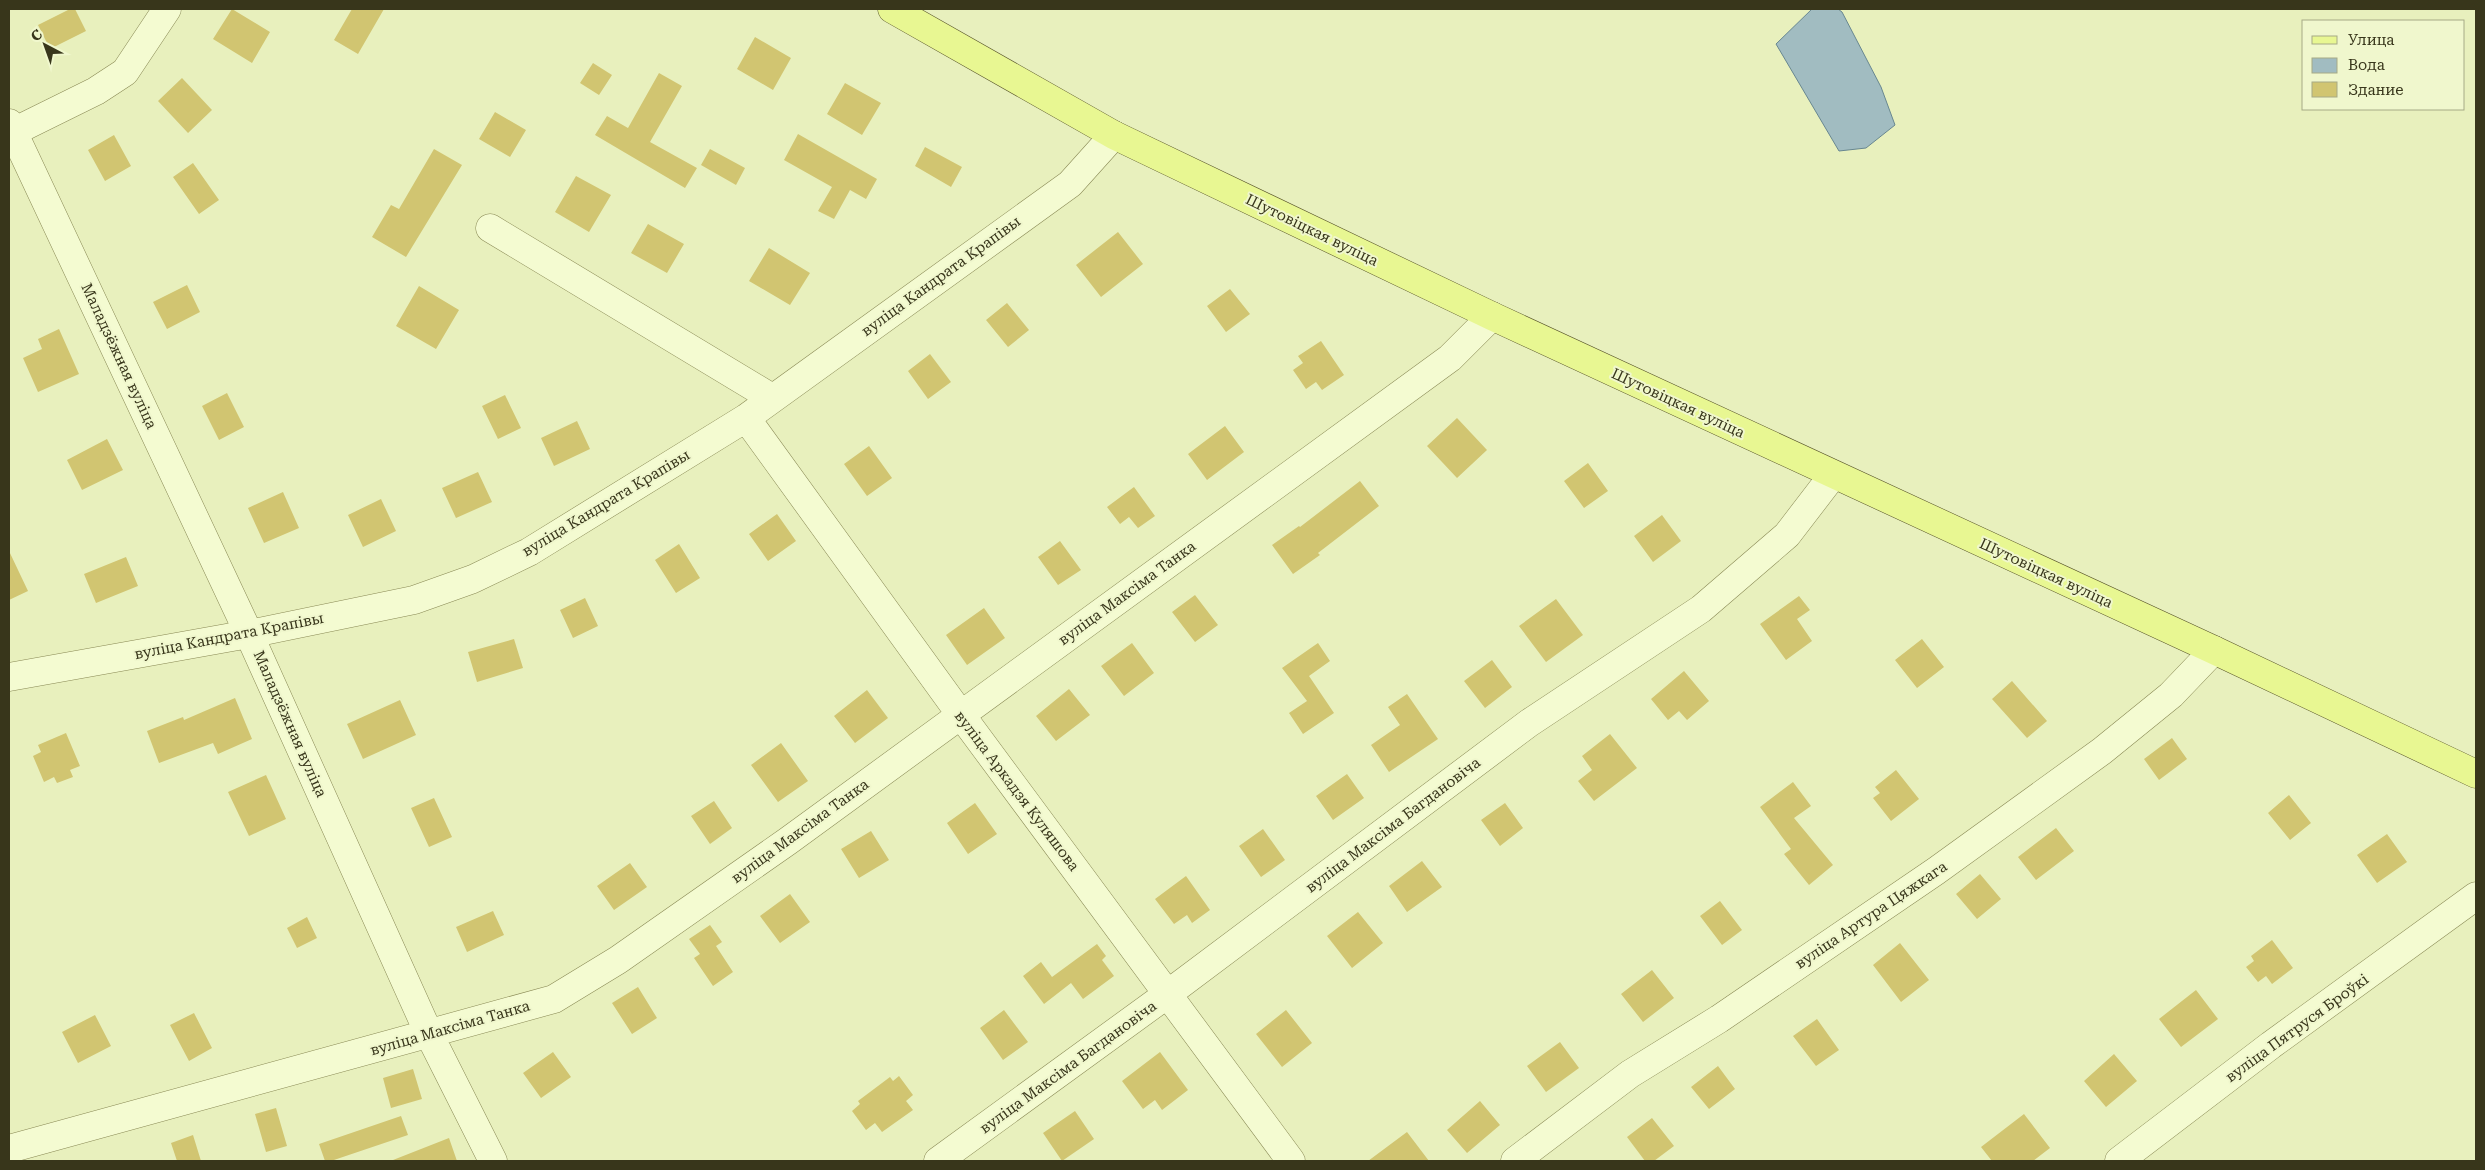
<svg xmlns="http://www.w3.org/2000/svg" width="2485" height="1170" font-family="'Roboto Serif',serif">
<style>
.water{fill:#a1bcc1;stroke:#688790}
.building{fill:#d1c571}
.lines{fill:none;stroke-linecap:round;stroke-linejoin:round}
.minor-casing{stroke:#898955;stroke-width:29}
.major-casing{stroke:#57532a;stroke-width:29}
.minor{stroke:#f4fbd1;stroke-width:28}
.major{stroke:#e8f792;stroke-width:28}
.labels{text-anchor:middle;stroke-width:4;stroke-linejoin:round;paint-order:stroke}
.street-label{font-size:15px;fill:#38361b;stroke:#f0f7cd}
</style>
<rect width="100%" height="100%" fill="#e8f0bd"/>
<path class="water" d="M1812 9H1838L1842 12 1881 87 1895 125 1866 148 1839 151 1776 44Z"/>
<path class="building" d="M70 9H75L86 31 50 49 38 25Z
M232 9 270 32 252 63 213 39Z
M352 9H384L358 54 334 40Z
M755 37 791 58 773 90 737 69Z
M593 63 612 75 599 95 580 83Z
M659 73 682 86 650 142 697 168 685 188 595 135 607 116 628 128Z
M182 78 212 110 188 133 158 101Z
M845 83 881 103 862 135 827 114Z
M495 112 526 130 510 157 479 139Z
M798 134 877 179 866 199 850 190 834 219 818 211 832 187 784 160Z
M114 135 131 166 105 181 88 150Z
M925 147 962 167 951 187 915 166Z
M434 149 462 165 406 257 372 237 391 205 399 209Z
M710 149 745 168 736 185 701 165Z
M193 163 219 200 199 214 173 177Z
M576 176 611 195 589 232 555 212Z
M648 224 684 244 667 273 631 253Z
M1118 232 1143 264 1101 297 1076 265Z
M769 248 810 273 790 305 749 281Z
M187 285 200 312 167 329 153 302Z
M419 286 459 310 436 349 396 326Z
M1230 289 1250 314 1226 332 1207 306Z
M1007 303 1029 330 1008 347 986 320Z
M59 329 79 374 38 392 23 358 42 349 38 339Z
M1321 341 1344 375 1322 390 1316 382 1306 389 1293 370 1303 363 1298 356Z
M930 354 951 382 928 399 908 371Z
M227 393 244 427 219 440 202 406Z
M505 395 521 428 498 439 482 406Z
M1457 418 1487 450 1457 478 1427 446Z
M577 421 590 449 554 466 541 438Z
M1225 426 1244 452 1207 480 1188 454Z
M107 439 123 470 82 490 67 460Z
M869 446 892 478 867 496 844 464Z
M1588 463 1608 491 1584 508 1564 481Z
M478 472 492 502 456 518 442 488Z
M1360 481 1379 506 1318 553 1320 555 1293 574 1272 545 1299 526 1300 527Z
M1134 487 1155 516 1138 528 1129 517 1120 524 1107 507Z
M283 492 299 528 264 543 248 508Z
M381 499 396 531 363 547 348 515Z
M777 514 796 541 768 561 749 534Z
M1662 515 1681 541 1653 562 1634 536Z
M1060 541 1081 570 1058 585 1038 557Z
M679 544 700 578 676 593 655 560Z
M9 551 28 591 9 600Z
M126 557 138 586 96 603 84 574Z
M1195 595 1218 625 1195 642 1172 612Z
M1799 596 1810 610 1797 619 1812 641 1786 660 1760 624Z
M585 598 598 626 573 638 560 610Z
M1556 599 1583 635 1546 662 1519 626Z
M984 608 1005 638 967 665 946 635Z
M514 639 523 668 477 682 468 652Z
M1922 639 1944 667 1917 688 1895 660Z
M1132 643 1154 673 1124 696 1101 666Z
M1318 643 1330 661 1309 676 1334 713 1303 734 1289 713 1307 701 1282 668Z
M1492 660 1512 687 1485 708 1464 681Z
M1684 671 1709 701 1687 720 1679 711 1668 720 1651 699Z
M2012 681 2047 721 2027 738 1992 699Z
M1069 689 1090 715 1056 741 1036 716Z
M867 690 888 718 855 743 834 716Z
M1407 694 1438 739 1389 772 1371 745 1400 725 1388 707Z
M235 698 252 739 218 754 213 743 159 763 147 731 183 717 184 720Z
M400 700 416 735 363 759 347 724Z
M66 733 80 766 70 770 73 777 57 783 54 777 44 782 33 756 41 752 38 745Z
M1610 734 1637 768 1594 801 1578 781 1592 770 1582 756Z
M2172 738 2187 759 2159 780 2144 759Z
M781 743 808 781 778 802 751 765Z
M1896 770 1919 799 1891 821 1873 798 1880 793 1875 787Z
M1347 774 1364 798 1333 820 1316 796Z
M266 775 286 819 249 836 228 792Z
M1793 782 1811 806 1794 818 1833 865 1809 885 1784 854 1791 849 1760 807Z
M2289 795 2311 823 2290 840 2268 813Z
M434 798 452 837 429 847 411 808Z
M714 801 732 828 710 844 691 816Z
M975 803 997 834 968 854 947 823Z
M1505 803 1523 828 1500 846 1481 820Z
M2056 828 2074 851 2036 880 2018 857Z
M1263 829 1285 860 1261 877 1239 846Z
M871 831 889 860 859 878 841 849Z
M2387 834 2407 862 2377 883 2357 855Z
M1422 861 1442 887 1407 912 1389 886Z
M630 863 647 887 614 910 597 886Z
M1980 874 2001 899 1977 919 1956 894Z
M1186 876 1210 910 1192 923 1187 915 1174 924 1155 899Z
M790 894 810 922 780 943 760 916Z
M1720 901 1742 930 1722 945 1700 916Z
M493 911 504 935 467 952 456 927Z
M1358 912 1383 943 1352 968 1327 936Z
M307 917 317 938 297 948 287 928Z
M710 925 722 942 716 946 733 972 713 986 694 958 700 954 689 939Z
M2272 940 2293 968 2272 984 2266 976 2258 982 2246 967 2254 961 2251 956Z
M1900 943 1929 980 1901 1002 1873 965Z
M1097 944 1106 956 1102 960 1114 976 1083 999 1071 983 1044 1004 1023 976 1041 962 1052 977Z
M1652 970 1674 998 1643 1022 1621 994Z
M638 987 657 1018 632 1034 612 1003Z
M2196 990 2218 1019 2181 1047 2159 1019Z
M1004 1010 1028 1042 1003 1060 980 1028Z
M1286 1010 1312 1043 1282 1067 1256 1034Z
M194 1013 212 1048 189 1061 170 1025Z
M95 1015 111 1046 78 1063 62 1032Z
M1817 1019 1839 1050 1816 1066 1793 1036Z
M1560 1042 1579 1068 1546 1092 1527 1066Z
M553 1052 571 1077 541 1098 523 1073Z
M1160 1052 1188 1090 1162 1110 1155 1100 1143 1109 1122 1081Z
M2114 1054 2137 1081 2106 1107 2084 1081Z
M1718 1066 1735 1089 1709 1109 1691 1087Z
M413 1069 422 1099 391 1108 383 1078Z
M899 1076 913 1095 906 1101 913 1110 882 1132 875 1123 866 1130 852 1111 860 1104 858 1101 890 1077 893 1081Z
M1480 1101 1500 1125 1467 1153 1447 1130Z
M276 1108 287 1146 266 1152 255 1114Z
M1075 1111 1094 1139 1062 1161 1043 1133Z
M2024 1114 2050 1148 2033 1161H1992L1981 1147Z
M401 1116 408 1135 331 1161H325L319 1144Z
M1652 1118 1674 1146 1654 1161H1645L1627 1137Z
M1407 1132 1429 1161H1368Z
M193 1135 201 1161H177L171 1143Z
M449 1138 457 1161H393V1160Z"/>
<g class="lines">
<defs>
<path id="minor" d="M9 123 249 634 429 1034 493 1161
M9 134 96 91 125 72 167 9
M490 228 772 398
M746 418 961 715 1291 1161
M9 677 249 634 414 600 473 579 529 552 746 418 1070 184 1114 135
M9 1149 554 999 618 960 788 841 1450 358 1492 316
M938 1161 1169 993 1529 723 1701 609 1787 535 1833 475
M1515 1161 1630 1074 1719 1019 1936 871 2102 751 2171 695 2214 650
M2119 1161 2271 1045 2476 896"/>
<path id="major" d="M892 9 1114 135 1492 316 2214 650 2476 774"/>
</defs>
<use href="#minor" class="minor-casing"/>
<use href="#major" class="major-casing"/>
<use href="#minor" class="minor"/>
<use href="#major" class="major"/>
</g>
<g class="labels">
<g class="street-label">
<text transform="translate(1312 230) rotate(26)" y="5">Шутовіцкая вуліца</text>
<text transform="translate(941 276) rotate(-36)" y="5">вуліца Кандрата Крапівы</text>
<text transform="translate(119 356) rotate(65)" y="5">Маладзёжная вуліца</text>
<text transform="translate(1678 403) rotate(25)" y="5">Шутовіцкая вуліца</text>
<text transform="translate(606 503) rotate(-31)" y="5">вуліца Кандрата Крапівы</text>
<text transform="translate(2046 573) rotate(25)" y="5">Шутовіцкая вуліца</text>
<text transform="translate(1127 593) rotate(-36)" y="5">вуліца Максіма Танка</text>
<text transform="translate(229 636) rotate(-11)" y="5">вуліца Кандрата Крапівы</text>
<text transform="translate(290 724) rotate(66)" y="5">Маладзёжная вуліца</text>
<text transform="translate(1017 791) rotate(53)" y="5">вуліца Аркадзя Куляшова</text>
<text transform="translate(1393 825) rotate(-37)" y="5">вуліца Максіма Багдановіча</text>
<text transform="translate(800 831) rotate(-36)" y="5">вуліца Максіма Танка</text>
<text transform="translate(1871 915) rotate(-34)" y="5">вуліца Артура Цяжкага</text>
<text transform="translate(450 1028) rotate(-16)" y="5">вуліца Максіма Танка</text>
<text transform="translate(2297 1028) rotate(-36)" y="5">вуліца Пятруся Броўкі</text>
<text transform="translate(1068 1067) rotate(-36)" y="5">вуліца Максіма Багдановіча</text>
</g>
</g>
<rect width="2485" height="1170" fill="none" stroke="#38361b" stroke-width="20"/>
<rect x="2302" y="20" width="162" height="90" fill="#f0f7cd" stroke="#a6aa86"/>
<rect x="2312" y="36" width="25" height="8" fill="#e8f792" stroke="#a6aa86"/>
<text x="2348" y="45" font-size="15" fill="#38361b">Улица</text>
<rect x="2312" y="58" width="25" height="15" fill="#a1bcc1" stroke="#a6aa86"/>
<text x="2348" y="70" font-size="15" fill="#38361b">Вода</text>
<rect x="2312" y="82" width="25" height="15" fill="#d1c571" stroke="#a6aa86"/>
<text x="2348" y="95" font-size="15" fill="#38361b">Здание</text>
<g transform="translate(45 45) rotate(319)" stroke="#f0f7cd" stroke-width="4" paint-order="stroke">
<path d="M0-4L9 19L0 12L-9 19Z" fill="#38361b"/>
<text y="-8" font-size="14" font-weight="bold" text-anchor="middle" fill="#38361b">С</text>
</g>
</svg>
